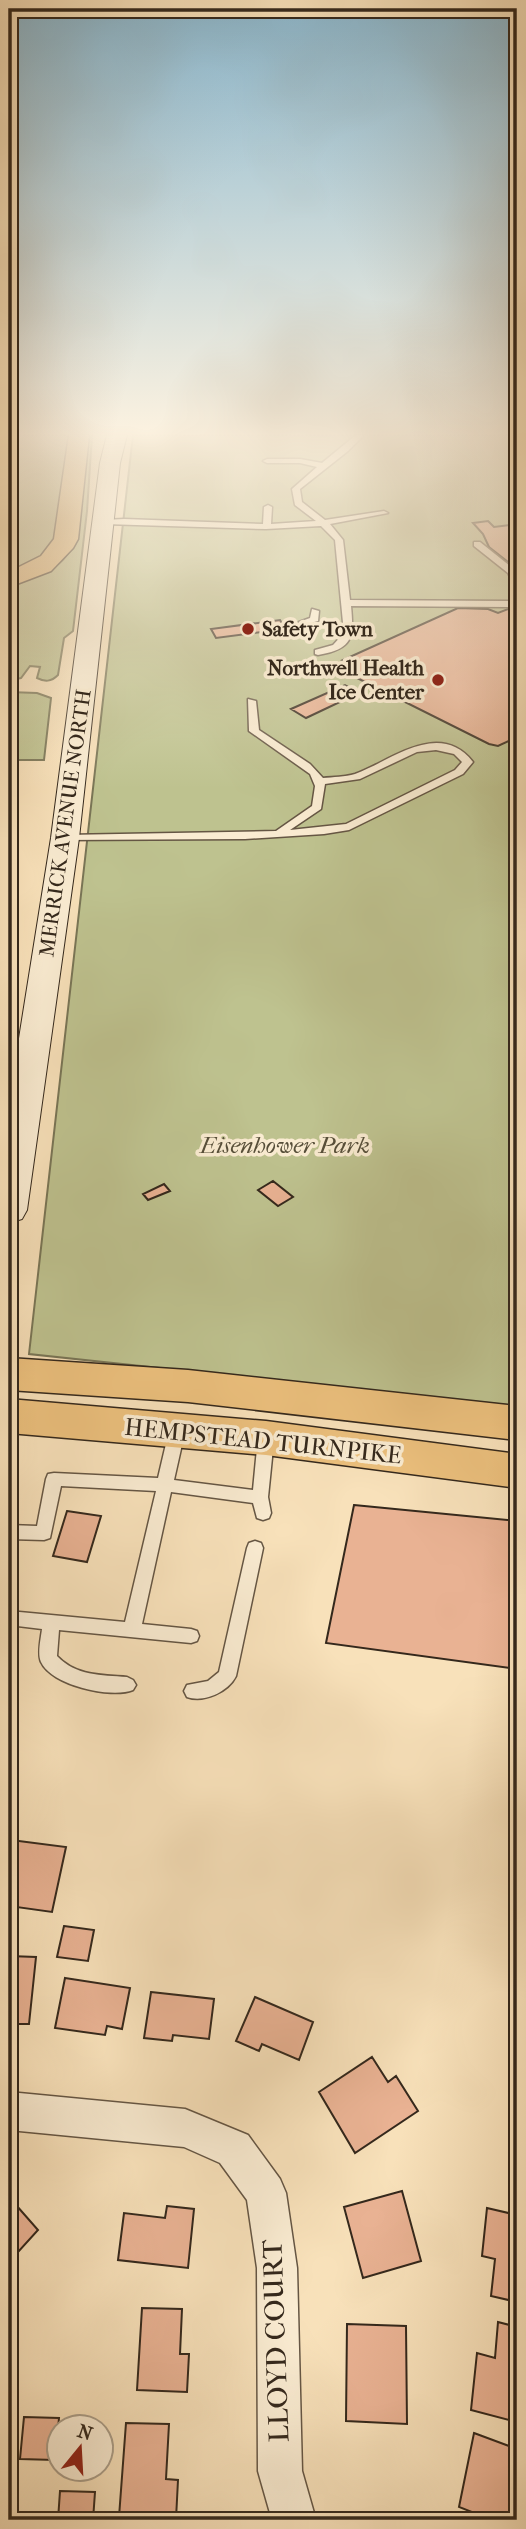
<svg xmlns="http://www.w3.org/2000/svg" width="526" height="2529" font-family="'IM FELL French Canon',serif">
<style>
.green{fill:#bec28f;stroke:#797556;stroke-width:2}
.building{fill:#e9b293;stroke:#34281c;stroke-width:2}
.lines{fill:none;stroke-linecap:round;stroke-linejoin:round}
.service-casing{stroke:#655644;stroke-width:3}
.minor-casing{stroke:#655644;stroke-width:3}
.secondary-casing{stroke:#34281c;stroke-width:2}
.primary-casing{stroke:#34281c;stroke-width:3}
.motorway-casing{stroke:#34281c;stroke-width:3}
.service{fill:#faecd2;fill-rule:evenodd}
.minor{fill:#faecd2;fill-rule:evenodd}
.secondary{fill:#faecd2;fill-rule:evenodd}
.primary{fill:#ecc07d;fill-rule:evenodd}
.motorway{fill:#ecc07d;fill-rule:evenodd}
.poi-dot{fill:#8f2418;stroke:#faecd2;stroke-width:2.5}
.labels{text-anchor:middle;stroke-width:7;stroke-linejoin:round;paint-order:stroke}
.far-poi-label{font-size:21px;font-weight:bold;fill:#34281c;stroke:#faecd2;text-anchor:start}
.far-street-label{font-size:21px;fill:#34281c;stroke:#faecd2}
.park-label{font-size:24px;font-style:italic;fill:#564e39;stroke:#faecd2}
.street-label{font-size:24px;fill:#34281c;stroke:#faecd2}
.near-street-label{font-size:28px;fill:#34281c;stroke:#faecd2}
</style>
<rect width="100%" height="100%" fill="#f8e1ba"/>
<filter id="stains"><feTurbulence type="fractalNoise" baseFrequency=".00286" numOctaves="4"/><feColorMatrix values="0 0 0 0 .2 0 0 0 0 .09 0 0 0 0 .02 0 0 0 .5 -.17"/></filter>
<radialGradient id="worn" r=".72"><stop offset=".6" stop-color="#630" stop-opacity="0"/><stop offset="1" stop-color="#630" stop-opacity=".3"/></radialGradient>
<path class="green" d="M9 435H73L58 542 26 570 9 574Z
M86 435H92L87 511 73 631 64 638 58 675C51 682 45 682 37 678L40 667 30 666 21 678 9 680V583C28 581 56 571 67 555 80 536 83 461 86 435Z
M133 435H517V1406L29 1354Z
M9 692 37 693 51 698 44 760H9Z"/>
<path class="building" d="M488 521 494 527 517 524V569L489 547 483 534 473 523Z
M458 608 488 609 498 613 508 609 517 614V744L511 740 498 746 489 744 335 667 347 661 343 660Z
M280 620 285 629 216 638 211 629Z
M345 685 359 693 306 718 291 709Z
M273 1181 293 1197 278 1206 258 1190Z
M164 1184 170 1191 148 1200 143 1194Z
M354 1505 517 1521V1669L326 1643Z
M67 1511 101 1516 87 1562 53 1556Z
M11 1840 66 1847 52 1912 9 1906V1850Z
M64 1926 94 1930 88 1961 57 1957Z
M9 1956 36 1957 29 2024H9Z
M65 1978 130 1988 122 2029 107 2026 105 2035 55 2028Z
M151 1992 214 1999 209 2039 173 2035 172 2041 144 2038Z
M255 1997 313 2022 299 2060 262 2044 259 2051 236 2041Z
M372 2057 388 2082 396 2076 418 2111 355 2153 319 2092Z
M402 2191 421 2261 363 2278 344 2207Z
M9 2197 38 2230 9 2262Z
M167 2206 194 2209 188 2268 118 2260 124 2213 165 2218Z
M487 2208 517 2215V2302L491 2296 495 2259 482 2256Z
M142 2308 182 2309 180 2354H189L187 2392 137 2390Z
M498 2322 517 2327V2422L471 2410 477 2353 495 2358Z
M347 2324 406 2326 407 2424 346 2421Z
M24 2417 59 2418 55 2460 20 2459Z
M126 2423 169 2424 166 2479 178 2480 176 2519 119 2517Z
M474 2433 517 2449V2520H492L459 2507Z
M60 2491 95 2492 93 2520H58Z"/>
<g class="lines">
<defs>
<path id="service" d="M356 435H364L348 451 300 489 302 502 325 520 384 511 388 513 330 524 343 540 350 600 517 601V607L351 606C354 638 353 649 318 655L315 654V650L333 645 344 633 335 540 321 526 266 529 104 524 100 522 104 520 124 519 263 524 264 507 268 505 272 507 271 524 316 521 295 505 292 489 317 467 300 463H267L263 461 267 459H300L322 463Z
M474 542H480L515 570 517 586 514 585 508 573 474 546Z
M312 609 319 611 318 621 299 626V622L310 618Z
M248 699 256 701 259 730 310 764 323 778C333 777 345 777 355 774 391 761 439 719 473 762L463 774 349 830 324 834 245 839 61 840 60 838 65 835 276 831 312 806 315 786 310 774 249 731ZM436 750 454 754 462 762 455 770 346 824 290 830 321 809 325 784 360 779 417 752Z
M177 1425 182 1427 185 1431 174 1480 253 1490 258 1438 261 1434 266 1432 271 1434 274 1438 268 1497 271 1513 269 1518 263 1520 257 1518 253 1503 171 1492 142 1624 191 1629 197 1631 199 1636 197 1641 191 1643 59 1630 57 1656C76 1676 101 1675 127 1677L133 1680 136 1685 133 1690C111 1699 51 1685 41 1662 37 1654 41 1638 42 1629L9 1625V1611L125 1622 156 1491 61 1486 50 1538 44 1540 9 1539V1525L37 1526 46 1479 48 1474 54 1473 158 1478 169 1431 172 1427Z
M255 1541 261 1543 263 1548 236 1676C228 1692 204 1703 187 1697L184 1691 187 1685 208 1681 219 1672 247 1548 249 1543Z"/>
<path id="minor" d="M9 2092 185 2109 248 2135 280 2179 286 2193 297 2268 302 2471 316 2520H272L258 2471 257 2268 247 2200 220 2163 184 2147 9 2130Z"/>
<path id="secondary" d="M107 435H127L120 463 79 838 27 1210 22 1219 9 1223V1101L51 838 100 463Z"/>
<path id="primary" d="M9 1358 188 1370 517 1406V1440L188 1402 9 1390Z
M9 1399 266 1421 517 1454V1488L266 1455 9 1433Z"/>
<path id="motorway" d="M69 435H89L78 539 73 548 51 571 9 587V572L41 556 54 539Z"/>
</defs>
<use href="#service" class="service-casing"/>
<use href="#minor" class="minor-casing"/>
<use href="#secondary" class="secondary-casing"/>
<use href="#primary" class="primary-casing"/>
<use href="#motorway" class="motorway-casing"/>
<use href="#service" class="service"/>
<use href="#minor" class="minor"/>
<use href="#secondary" class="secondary"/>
<use href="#primary" class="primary"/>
<use href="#motorway" class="motorway"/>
</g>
<linearGradient id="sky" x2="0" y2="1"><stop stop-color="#8ab8d0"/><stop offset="0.55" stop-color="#fcf2e0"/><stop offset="1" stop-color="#fcf2e0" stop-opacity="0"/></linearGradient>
<rect width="526" height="789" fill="url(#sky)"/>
<g class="poi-dot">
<circle cx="248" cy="629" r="7"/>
<circle cx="438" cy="680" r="7"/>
</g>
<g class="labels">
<g class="far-poi-label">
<text x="262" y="636">Safety Town</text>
<text x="424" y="675" text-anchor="end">Northwell Health<tspan x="424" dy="24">Ice Center</tspan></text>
</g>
<g class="far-street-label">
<text transform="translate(65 823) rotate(-82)" y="7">MERRICK AVENUE NORTH</text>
</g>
<g class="park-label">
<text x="285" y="1153">Eisenhower Park</text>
</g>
<g class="street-label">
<text transform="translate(263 1441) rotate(6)" y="8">HEMPSTEAD TURNPIKE</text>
</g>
<g class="near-street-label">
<text transform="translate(275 2341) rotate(-92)" y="10">LLOYD COURT</text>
</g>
</g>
<rect width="526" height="2529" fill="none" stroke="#f8e1ba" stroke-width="35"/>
<rect x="10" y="10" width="505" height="2508" fill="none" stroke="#34281c" stroke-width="3.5"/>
<rect x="18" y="18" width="491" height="2494" fill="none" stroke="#34281c" stroke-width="2"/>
<g transform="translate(80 2448) rotate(18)"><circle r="33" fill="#faecd2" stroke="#ab9e89" stroke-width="2"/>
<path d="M0-5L12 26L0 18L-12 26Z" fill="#8f2418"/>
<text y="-10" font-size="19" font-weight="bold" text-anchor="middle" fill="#34281c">N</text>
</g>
<rect width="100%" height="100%" filter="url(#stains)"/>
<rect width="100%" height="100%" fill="url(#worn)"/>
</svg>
